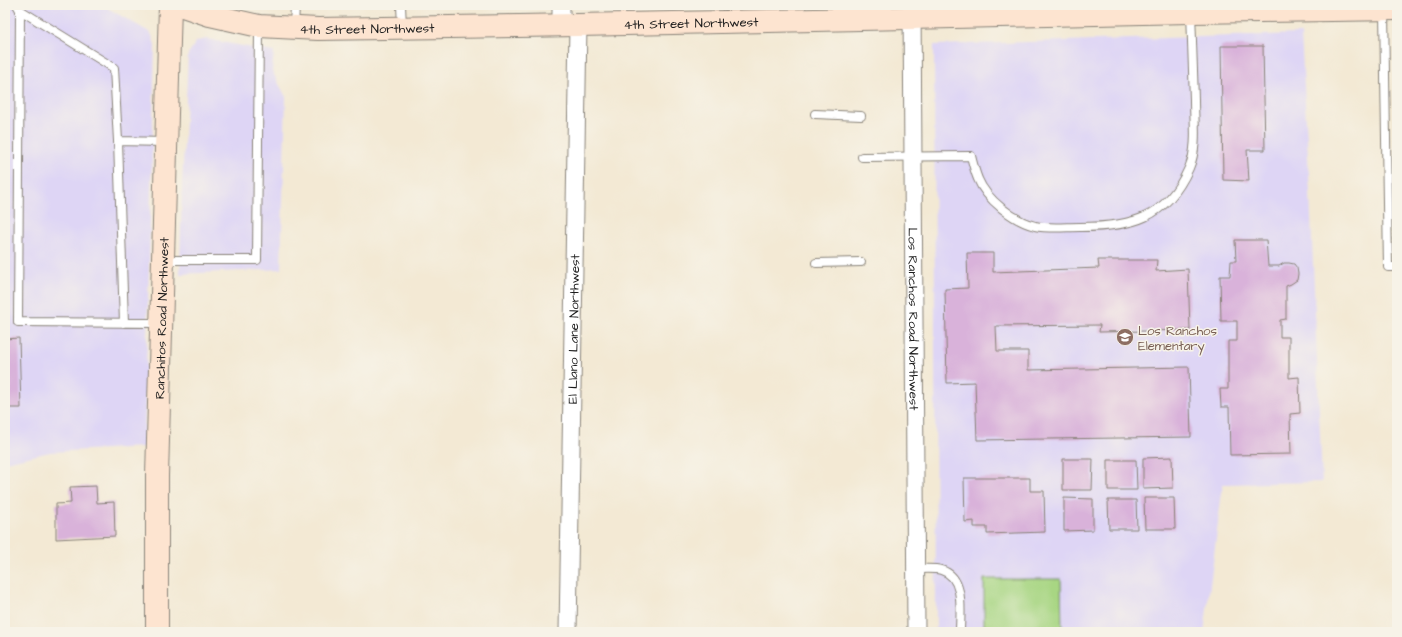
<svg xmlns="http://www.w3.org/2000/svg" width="1402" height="637" font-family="'Architects Daughter',sans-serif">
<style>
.built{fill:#ded5f5}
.green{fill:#a8d683;stroke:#627950}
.building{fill:#d9b2da}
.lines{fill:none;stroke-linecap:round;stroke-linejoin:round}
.lane-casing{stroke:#888278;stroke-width:10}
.street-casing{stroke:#888278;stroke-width:19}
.secondary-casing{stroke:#888278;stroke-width:24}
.lane{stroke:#fff;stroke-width:8}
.street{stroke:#fff;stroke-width:17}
.secondary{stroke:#fde4d0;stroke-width:22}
.labels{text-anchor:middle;stroke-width:3;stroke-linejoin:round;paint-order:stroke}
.street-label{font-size:13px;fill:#1c1c1c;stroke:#f7f3e8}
.education-label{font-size:13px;fill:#785e54;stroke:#f7f3e8;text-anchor:start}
</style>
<rect width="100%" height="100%" fill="#f7f3e8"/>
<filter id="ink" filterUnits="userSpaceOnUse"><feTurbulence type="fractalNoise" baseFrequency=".025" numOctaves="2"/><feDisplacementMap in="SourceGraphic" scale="8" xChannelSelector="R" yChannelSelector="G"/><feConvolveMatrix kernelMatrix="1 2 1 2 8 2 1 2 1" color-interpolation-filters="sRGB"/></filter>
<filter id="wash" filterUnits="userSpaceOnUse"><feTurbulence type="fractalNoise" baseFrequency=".012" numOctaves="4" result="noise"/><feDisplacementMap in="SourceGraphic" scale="16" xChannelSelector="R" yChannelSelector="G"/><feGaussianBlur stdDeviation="0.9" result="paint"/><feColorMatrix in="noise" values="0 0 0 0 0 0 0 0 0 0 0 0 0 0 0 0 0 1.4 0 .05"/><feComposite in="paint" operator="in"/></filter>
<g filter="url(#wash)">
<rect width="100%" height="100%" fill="#f3e9d4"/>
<path class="built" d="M5 5H102L151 33 155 45 144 447 50 452 5 462Z
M1301 34 1310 192 1322 482 1223 484 1204 632H936L934 45Z
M207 39 274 52 272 71 286 97 281 269 180 274 182 188 188 54 197 41Z"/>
<path class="green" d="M984 579H1061L1062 632H984Z"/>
<g id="blocks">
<path class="building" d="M1221 46H1263L1265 150H1247L1249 181 1223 180Z
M1235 240H1266L1268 266H1279L1284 263H1289L1294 264 1297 268 1298 274 1297 280 1291 284 1286 286V319L1280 320V337H1289V378L1299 377 1300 413 1290 414 1291 454 1230 455 1229 407H1221L1220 389H1228V341H1237V321H1221L1220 276H1230L1231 261H1236Z
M967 253H993V272L1099 268 1098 260H1157L1156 271 1188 269 1190 330 1099 332 1100 325 996 326 997 351H1028V370L1189 367 1191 437 977 440 975 382 947 383 945 289 968 288Z
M19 338 21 408H5V339Z
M1172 457 1173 488 1143 489V458Z
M1063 459H1093L1092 490H1063Z
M1108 460H1136L1137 490H1108Z
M964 478H1030V491H1044L1045 532 987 534V527H974V521L965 522Z
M96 486 97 503 114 502 115 536 56 539V504L71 503 70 487Z
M1064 498 1093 499V530L1064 531Z
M1144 498H1174L1175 529H1145Z
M1108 500H1136L1137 529H1109Z"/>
</g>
</g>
<g filter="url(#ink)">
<use href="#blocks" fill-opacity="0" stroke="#888278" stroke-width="1"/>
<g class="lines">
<defs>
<path id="lane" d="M17 5 20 10 18 322 161 323
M401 5 402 27
M20 10 114 68 118 141 124 323
M1384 10 1388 267H1397
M294 27 295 5
M815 114 861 116
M118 141 165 142
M862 157 971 156C973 164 975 172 978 179 986 199 1014 221 1035 226 1049 229 1065 227 1080 227 1132 227 1166 219 1189 168 1198 148 1194 122 1194 100 1193 70 1192 41 1191 12
M164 260H257L259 27
M816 263 861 262
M916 569C924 569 934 568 941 570 966 577 960 613 960 632"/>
<g id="street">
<path d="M561 5V26"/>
<path id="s1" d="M912 5 916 632"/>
<path id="s2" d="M568 632 578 25"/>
</g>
<g id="secondary">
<path id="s3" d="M180 5 210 15 259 26 318 29 578 25 1191 12 1397 9"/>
<path id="s4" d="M157 632V476L170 5"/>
</g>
</defs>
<use href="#lane" class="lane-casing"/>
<use href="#street" class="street-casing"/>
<use href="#secondary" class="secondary-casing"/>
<use href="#lane" class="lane"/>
<use href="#street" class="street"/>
<use href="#secondary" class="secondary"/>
</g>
</g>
<defs>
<symbol id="school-disc" viewBox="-11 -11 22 22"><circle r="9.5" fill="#8d6e63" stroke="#f7f3e8"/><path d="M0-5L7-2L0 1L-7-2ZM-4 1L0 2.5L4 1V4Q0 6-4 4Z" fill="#fff"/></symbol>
</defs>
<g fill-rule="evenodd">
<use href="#school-disc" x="1115" y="327" width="20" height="20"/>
</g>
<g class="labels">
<g class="street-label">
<text dy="5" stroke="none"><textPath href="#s3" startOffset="514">4th Street Northwest</textPath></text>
<text dy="5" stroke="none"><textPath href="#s3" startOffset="190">4th Street Northwest</textPath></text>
<text dy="5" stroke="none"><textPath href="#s4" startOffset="314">Ranchitos Road Northwest</textPath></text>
<text dy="5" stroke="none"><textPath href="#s1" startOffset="314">Los Ranchos Road Northwest</textPath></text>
<text dy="5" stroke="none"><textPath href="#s2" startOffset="303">El Llano Lane Northwest</textPath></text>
</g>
<g class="education-label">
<text x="1138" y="335">Los Ranchos<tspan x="1138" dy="15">Elementary</tspan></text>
</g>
</g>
<rect width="1402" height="637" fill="none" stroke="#f7f3e8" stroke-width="20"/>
</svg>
